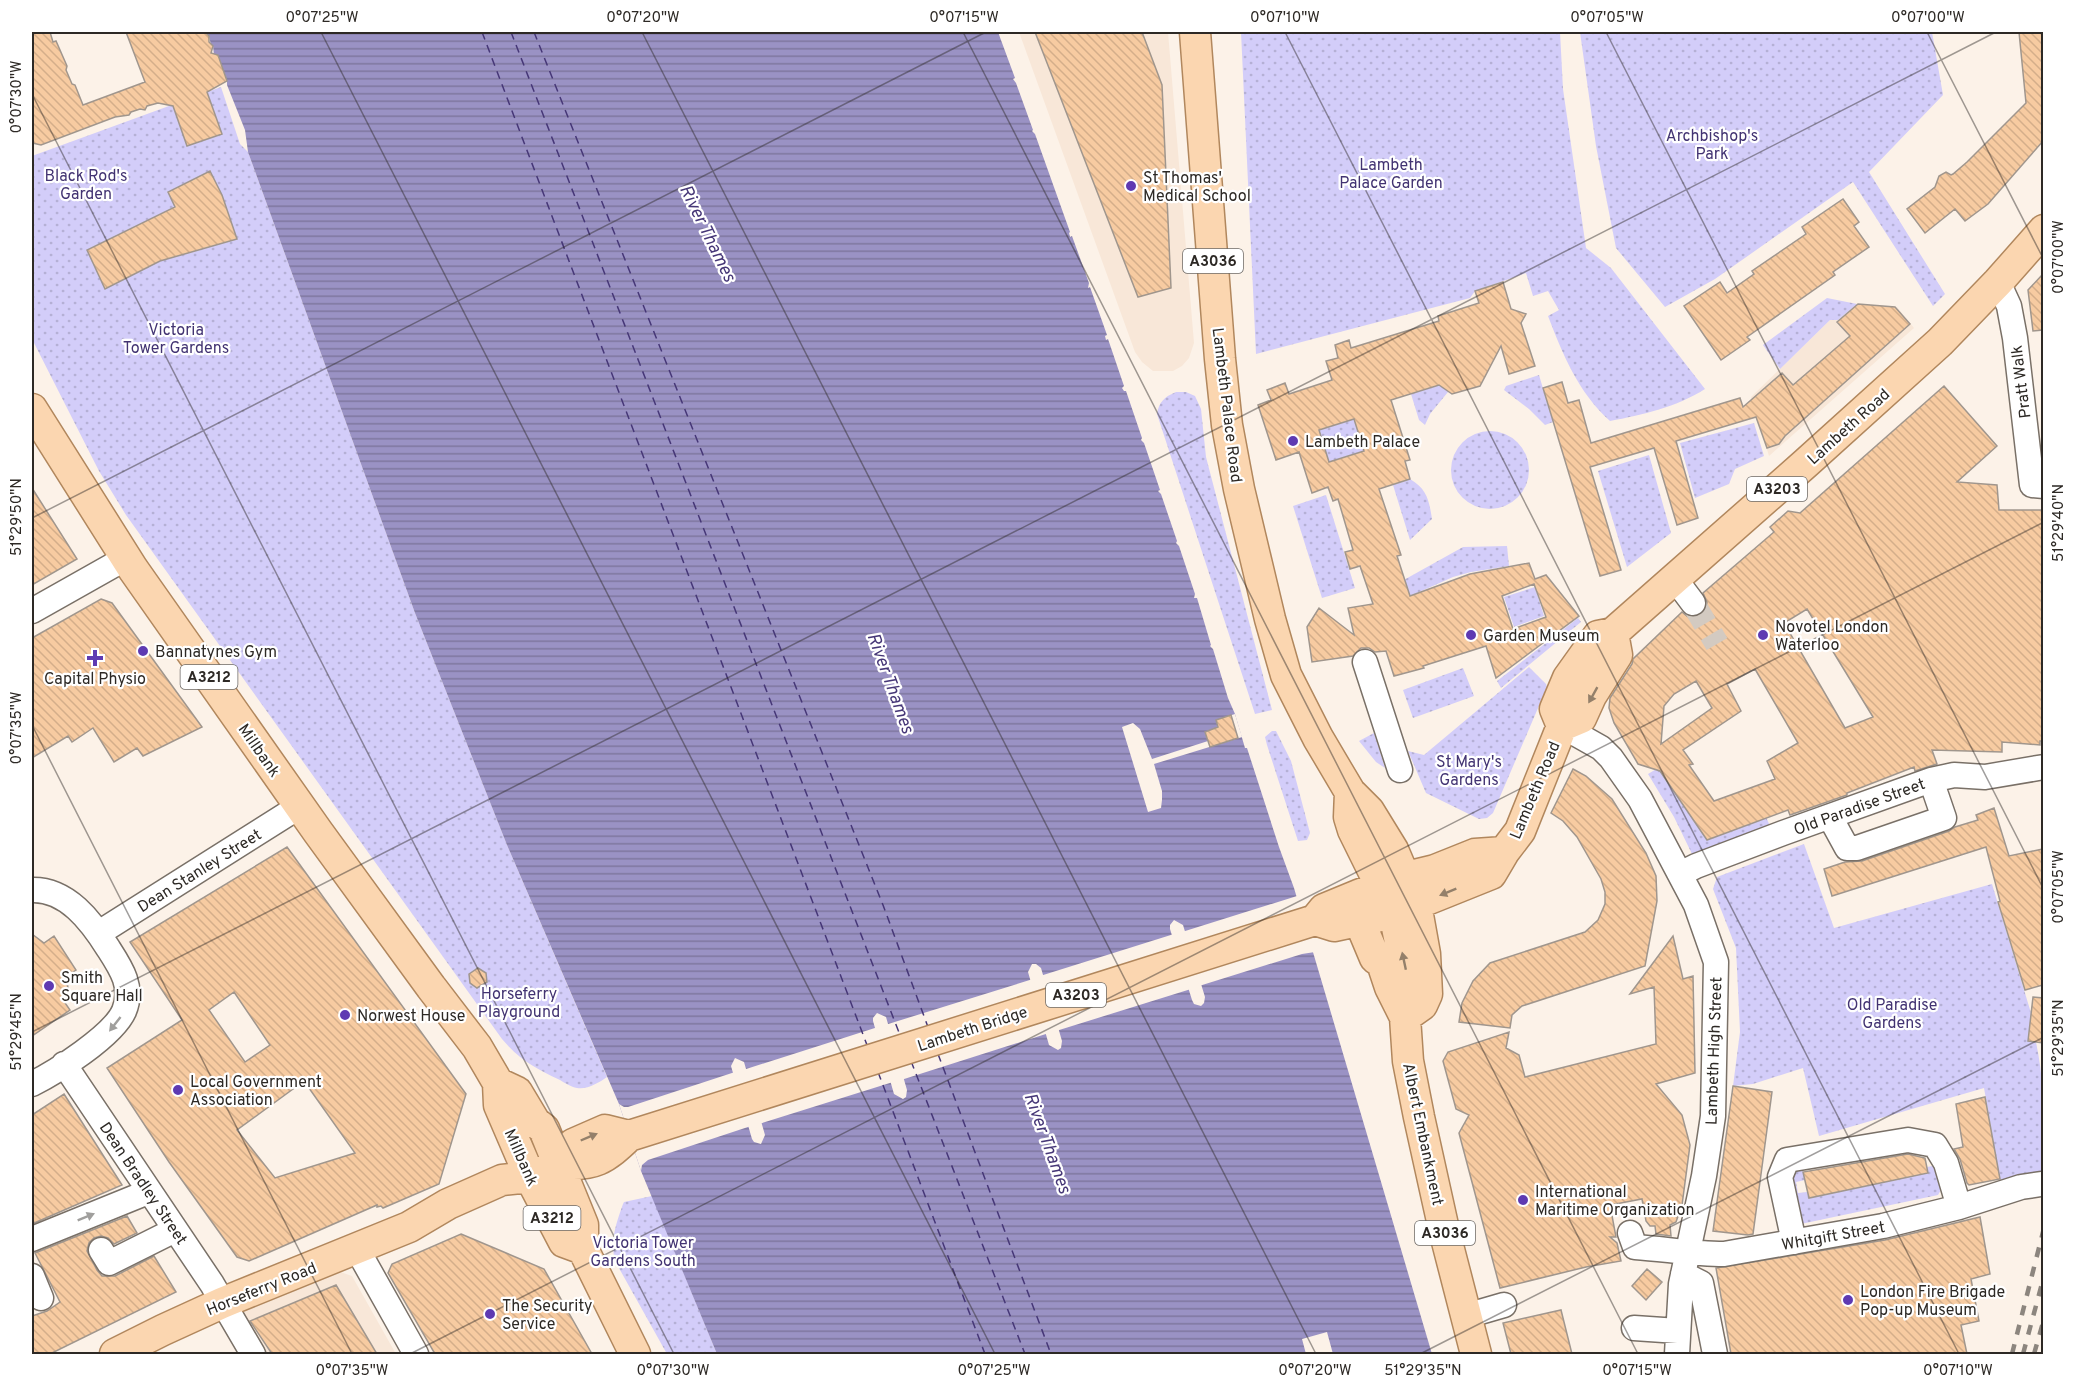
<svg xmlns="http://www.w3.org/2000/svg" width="2075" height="1386" font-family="Overpass,sans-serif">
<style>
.built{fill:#f8e7d8}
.green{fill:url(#green-dots)}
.water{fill:url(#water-rules);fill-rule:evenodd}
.pier{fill:#fcf2e8}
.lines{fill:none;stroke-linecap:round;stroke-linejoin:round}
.ferry{stroke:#463777;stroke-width:1.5;stroke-dasharray:8 6;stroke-linecap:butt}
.building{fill:url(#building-back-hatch);stroke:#a0968d;stroke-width:1.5;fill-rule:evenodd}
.minor-tunnel{stroke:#d3cac1;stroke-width:24;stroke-dasharray:24 12;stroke-linecap:butt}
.minor-casing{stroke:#797067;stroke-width:27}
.major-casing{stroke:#b1875d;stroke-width:33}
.minor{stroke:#fff;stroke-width:24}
.major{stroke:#fbd6b0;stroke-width:30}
.rail{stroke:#8c857e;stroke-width:4.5;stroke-dasharray:10 10;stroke-linecap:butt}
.oneway{fill:#94806a}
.oneway2{fill:#a09f9d}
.ticks{fill:none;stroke:#2d2925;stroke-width:1.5;stroke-opacity:0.45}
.poi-dot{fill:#5e3ab2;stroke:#fff;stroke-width:2}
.labels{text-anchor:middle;stroke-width:4.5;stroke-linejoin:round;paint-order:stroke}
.shield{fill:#fff;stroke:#6c6966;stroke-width:1.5}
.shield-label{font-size:15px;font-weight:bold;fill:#2d2925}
.park-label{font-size:16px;fill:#423372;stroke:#fff}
.poi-label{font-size:16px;fill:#2d2925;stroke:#fff;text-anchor:start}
.street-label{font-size:16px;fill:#2d2925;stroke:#fff}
.water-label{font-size:18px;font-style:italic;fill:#463777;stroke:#fff}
.neatline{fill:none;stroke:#2d2925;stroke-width:2}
.ticks-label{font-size:15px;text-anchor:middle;fill:#2d2925}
</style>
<defs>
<pattern id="green-dots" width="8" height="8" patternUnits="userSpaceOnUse" patternTransform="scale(1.5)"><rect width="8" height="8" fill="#d3cdf9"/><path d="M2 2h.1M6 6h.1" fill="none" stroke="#b5b0d5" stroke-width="1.8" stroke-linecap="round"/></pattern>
<pattern id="water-rules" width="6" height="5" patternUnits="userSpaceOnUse" patternTransform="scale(1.5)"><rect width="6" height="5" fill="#9a92c4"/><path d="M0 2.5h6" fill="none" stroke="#7e779f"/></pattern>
<pattern id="building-back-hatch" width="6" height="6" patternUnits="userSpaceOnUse" patternTransform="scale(1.5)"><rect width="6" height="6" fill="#f7cba1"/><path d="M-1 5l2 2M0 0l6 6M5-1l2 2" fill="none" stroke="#d4ae8a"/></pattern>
</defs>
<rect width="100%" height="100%" fill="#fcf2e8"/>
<path class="built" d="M1019 32H1168L1194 343 1189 358 1182 366 1173 371H1153L1142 362 1135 352Z
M1857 304 1897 307 1914 328 1769 456 1751 397 1830 320H1838Z
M335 1270 352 1276 396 1354H260L243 1326 242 1310Z"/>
<path class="green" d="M1241 32H1560L1563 89 1586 248 1611 268 1705 389C1677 407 1642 415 1610 421 1578 392 1563 355 1548 316L1559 310 1548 291 1533 296 1526 273 1475 291 1470 298 1256 354Z
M1580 32H1932L1943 95 1869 172 1945 294 1933 306 1853 182 1715 279 1665 307 1616 248 1596 146Z
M221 87 240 144 248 152 415 613 507 845 607 1077C600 1082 587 1090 577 1088 571 1087 565 1083 560 1080 535 1068 520 1060 502 1039L126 515 99 471 32 339V156Z
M1827 298 1857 304 1838 320H1830L1780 369 1763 345Z
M1539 375 1553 422 1545 425 1529 409 1504 390 1506 386Z
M1449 382 1447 389 1448 392 1430 414 1425 425 1419 420 1411 394Z
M1176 392H1186L1195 396 1201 409 1206 457 1272 710 1255 714 1157 414C1159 402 1164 397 1176 392Z
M1354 419 1364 451 1329 462 1325 448 1319 450 1313 432Z
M1754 423 1764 456 1735 469 1729 484 1695 498 1680 443Z
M1451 470a39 39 0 1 1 78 0a39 39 0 1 1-78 0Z
M1649 455 1671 533 1627 567 1598 471Z
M1410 479C1427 489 1429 500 1432 519L1410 540 1393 485Z
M1326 495 1355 588 1322 598 1293 506Z
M1507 546 1509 566 1471 572 1453 577 1408 597 1402 581 1463 547Z
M1535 587 1544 616 1514 627 1504 597Z
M1578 618 1581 622 1501 688 1497 681Z
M1529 667 1546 684 1547 687 1493 813 1487 818 1479 819 1426 793 1408 751 1424 755Z
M1463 668 1474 696 1413 718 1403 690Z
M1272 731H1276L1291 761 1310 833 1307 840 1298 841 1267 745 1265 737Z
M1374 733 1385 768 1376 762 1359 741Z
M1658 768 1707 839 1766 817 1770 826 1692 854 1674 817 1648 774Z
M1804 844 1834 928 1992 884 2031 1013 2028 1041 2036 1042C2043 1076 2044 1103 2044 1137 2044 1150 2041 1161 2043 1175L2000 1180 1984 1088 1819 1136 1803 1068 1753 1084 1733 1086 1740 1032 1736 948 1713 889 1717 877Z
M1802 1165 1805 1180 1796 1182 1798 1193 1807 1192 1809 1198 1928 1173 1927 1167 1938 1165 1942 1188 1938 1195 1796 1225 1789 1170Z
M652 1196 717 1354H667L615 1261C610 1240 616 1224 623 1204L624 1202Z"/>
<path class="water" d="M206 32H998L1015 78 1013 79 1016 83 1033 130 1032 131 1035 134 1070 232 1069 233 1070 237 1072 236 1089 283 1088 288 1090 287 1107 335 1105 336 1106 340 1108 339 1124 386 1122 388 1124 391H1126L1142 438 1141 440 1144 443 1160 490 1158 491 1161 494 1177 541 1176 543 1179 546 1195 594 1194 598H1197L1211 645 1210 646 1213 649 1228 698 1235 714 1245 748H1247L1279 847 1294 888 1432 1354H717L641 1171 619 1104 507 845 415 613 248 152 245 130 227 85V80L224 77 218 56 214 55 213 46 211 45 209 36ZM1174 920 1183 925 1205 997 1204 1003 1201 1006 1194 1004 1192 1000 1170 929V925ZM1032 964H1036L1041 968 1062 1041 1061 1048 1058 1050 1049 1045 1028 972ZM877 1013 886 1017 907 1090 906 1097 903 1099 894 1094 873 1021V1018ZM735 1058 744 1062 765 1135 761 1144 754 1142 752 1139 731 1066Z"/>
<path class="pier" d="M1235 714 1242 737 1154 764 1162 791V800L1161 808 1148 812 1122 727 1133 723 1140 729 1152 759 1208 741 1205 732 1218 727 1216 720Z
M1297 896 1315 952 1302 954 1199 986 1182 932Z
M1174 934 1191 989 1056 1031 1040 976Z
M1033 979 1049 1033 901 1080 885 1025Z
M878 1027 893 1082 759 1124 743 1070Z
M735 1072 751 1126 648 1160 642 1165 641 1171 619 1104 624 1107H628Z
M1327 1332 1333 1354H1306L1302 1339Z"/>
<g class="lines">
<path class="ferry" d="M482 32 867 1045
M511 32 900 1035
M534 32 883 905 928 1027
M938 1054 1051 1354
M911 1061 1025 1354
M878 1072 985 1354"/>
</g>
<path class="building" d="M32 32H50L53 42 56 41 67 66 66 70 72 84 75 85 83 105 145 82 126 32H205L209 36V42L213 46 211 53 218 55 227 81 207 92 222 134 187 146 173 106 158 103 147 106 145 110 140 109 131 112 129 115 115 117 41 145 32 143Z
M1035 32H1142L1162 85 1171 288 1138 297Z
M2019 32H2043V141L1988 204 1965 221 1955 209 1925 233 1907 209 1935 187 1939 176 1946 172 1951 175 1953 174 1967 162 2026 103Z
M210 171 222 195 237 239 160 261 105 289 87 250 175 207 168 192Z
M1843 199 1859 222 1854 226 1869 247 1833 272 1835 275 1747 337 1750 340 1721 360 1684 306 1720 282 1727 293 1754 274 1752 271 1806 234 1802 227Z
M2043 274V330L2033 331 2028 290Z
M1503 282 1511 309 1526 314 1521 323 1535 366 1509 374 1501 346 1480 386 1452 394 1439 385 1391 400 1410 460 1405 461 1410 479 1379 489 1401 555 1397 556 1410 596 1470 574 1529 563 1535 579 1546 575 1579 616 1496 678 1486 646 1423 666 1424 668 1394 676 1386 651 1375 652 1369 648H1361L1353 656 1312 662 1307 627 1319 608 1354 635 1348 608 1373 604 1360 566 1350 569 1345 552 1353 550 1338 499 1333 501 1328 487 1312 493 1299 452 1276 460 1258 405 1271 400 1267 390 1285 383 1289 394 1332 380 1326 361 1338 358 1335 345 1349 340 1351 348 1439 321 1438 316 1479 303 1475 291ZM1354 419 1364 451 1329 462 1319 430ZM1534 584 1546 617 1513 629 1502 596Z
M1858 304 1895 307 1910 324 1785 436 1779 444 1767 448 1756 417 1676 441 1698 518 1677 525 1654 448 1590 467 1621 570 1600 576 1543 388 1562 382 1568 403 1579 400 1591 443 1740 398 1743 407 1782 373 1793 385 1850 336 1837 322Z
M1944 386 1997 446 1957 482 1997 485 1999 510H2043V741H2040V745L2002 742V752L1932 750 1937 764 1915 771 1914 767 1847 793V795L1790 815 1788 810 1707 840 1660 771 1638 764 1614 723 1609 708 1610 698 1632 664 1633 659 1682 612 1687 616 1694 617 1702 614 1706 608 1707 602 1703 593 1774 532 1770 527 1788 511 1800 513ZM1807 609 1873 717 1845 728 1784 623ZM1755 669 1798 743 1767 761 1775 779 1714 801 1689 765 1693 764 1683 750 1741 711 1727 684ZM1696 681 1712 708 1661 744 1664 706 1674 694Z
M32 488 77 559 32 585Z
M101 599 112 603 202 727 143 756 137 748 114 762 93 728 72 742 68 736 32 758V638Z
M1231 715 1238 738 1210 747 1205 732 1218 727 1216 720Z
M1573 769 1586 776 1612 799 1646 853 1656 876 1657 901 1645 966 1522 1006 1512 1015 1510 1028 1459 1022 1462 1003 1473 981 1490 963 1585 932 1598 920 1605 904V892L1601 879 1577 837 1563 821 1551 813Z
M1994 808 2009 856 2043 849V985L2025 990 1998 902 2000 901 1986 847 1832 896 1824 869 1845 862 1862 861 1949 831 1955 827 1978 820 1976 815Z
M287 847 466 1094 439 1184 383 1208 381 1206 377 1207V1205L249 1261 237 1257 169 1162 107 1068 182 1020 130 942ZM234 992 270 1045 245 1062 209 1010ZM304 1081 355 1153 275 1178 237 1130Z
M32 934 44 943 54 936 76 970 66 977 68 988 63 1000 70 1010 32 1036Z
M1673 936 1683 979 1693 976 1695 1073 1656 1084 1682 1115 1690 1145 1682 1205 1676 1222 1670 1225 1671 1236 1656 1234 1655 1226H1650L1646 1221 1642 1199 1610 1205 1616 1237H1610L1617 1243 1621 1261 1586 1267 1500 1288 1459 1133 1469 1115 1456 1109 1443 1061 1448 1052 1509 1032 1506 1048 1519 1055 1525 1077 1656 1044 1654 987 1630 994Z
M478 968 486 973 487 982 477 988 470 983 469 974Z
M2033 997 2043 998V1043L2028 1041Z
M1733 1086 1772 1092 1753 1234 1748 1235 1713 1231Z
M64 1094 122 1185 32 1224V1115Z
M1985 1097 2000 1179 1969 1185 1967 1183 1960 1159 1954 1149 1963 1147 1956 1104Z
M1908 1154 1925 1158 1928 1173 1809 1198 1803 1172Z
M127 1216 137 1233 114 1244 108 1238 101 1236 94 1238 89 1243 87 1251 97 1270 102 1276H115L154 1256 176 1292 50 1354H32V1316L47 1311 60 1302 35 1253Z
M1980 1217 1990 1274 1971 1279 1979 1321 1961 1325 1967 1354H1731L1716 1268 1885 1240Z
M461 1234 544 1269 592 1354H435L388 1273 392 1264Z
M1647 1269 1662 1282 1646 1300 1632 1286Z
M336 1285 377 1354H272L250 1321Z
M1561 1310 1572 1354H1511L1503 1323Z"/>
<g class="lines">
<path class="minor-tunnel" d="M1693 603 1717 644"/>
<defs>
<path id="minor" d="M1998 282 2009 306 2015 338 2032 485 2044 486
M1675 579 1693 603
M32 611 126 558
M1365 662 1400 770
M1562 726 1601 748 1611 758 1640 799 1696 905 1716 962 1713 1116 1704 1176 1681 1284 1677 1354
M1830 817 1847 848H1857L1944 818 1931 780
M1680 874 1696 866 1783 833 1931 780 1954 775 1985 777 2044 767
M32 890C67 889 91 921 108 948 121 968 134 987 124 1011 113 1036 56 1072 32 1084
M99 933 300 806
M64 1064 212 1284 253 1354
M1630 1233 1635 1247C1665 1249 1694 1254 1724 1254L1883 1226 1959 1207 2021 1187 2041 1184
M32 1239 148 1192
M1794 1242 1780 1177 1787 1160 1908 1140 1935 1145 1946 1163 1959 1207
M357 1249 416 1354
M101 1250 109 1263 175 1230
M1683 1274 1701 1283 1715 1354
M32 1276 41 1298
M1466 1316 1504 1305
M1634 1328 1678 1331"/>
<path id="major" d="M1195 32 1220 359 1227 425 1239 489 1270 619 1286 675 1318 738 1350 792 1369 811 1393 850 1416 904 1425 954 1427 994 1422 1005 1405 1017
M32 409 133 569 318 832 431 987 477 1047 498 1083 499 1105 530 1177 564 1242 583 1249
M1562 726 1555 709 1568 678 1598 636 1613 633 1806 463 1940 342 1998 282 2044 230
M1350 792 1349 817 1353 830 1394 913 1407 976 1403 1003
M1315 920 1324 909 1358 895 1406 877 1435 870 1475 854 1504 852
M1359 920 1375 958 1382 963 1390 987 1405 1017 1408 1061 1419 1117 1444 1230 1476 1354
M498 1083 517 1092 535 1122 544 1129 583 1225V1249L635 1354
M559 1163C594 1167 605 1159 629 1136L1315 920 1334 926 1394 913 1491 874 1504 852 1520 831 1562 726 1581 718 1591 696 1617 655 1613 633
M115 1354 163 1330 222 1303 409 1227 448 1204 502 1180 530 1177 559 1163 573 1144 605 1130 629 1136"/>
</defs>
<use href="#minor" class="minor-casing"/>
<use href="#major" class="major-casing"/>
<use href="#minor" class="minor"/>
<use href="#major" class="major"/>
<path class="rail" d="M2012 1354 2044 1228
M2023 1354 2044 1276
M2034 1354 2044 1319"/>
</g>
<defs><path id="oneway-solid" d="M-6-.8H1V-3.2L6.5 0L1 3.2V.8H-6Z" transform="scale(1.5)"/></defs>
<g class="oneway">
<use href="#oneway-solid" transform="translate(1593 695) rotate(119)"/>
<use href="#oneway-solid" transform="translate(1448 892) rotate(158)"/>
<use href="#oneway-solid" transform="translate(1404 961) rotate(-102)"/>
<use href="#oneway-solid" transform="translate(589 1137) rotate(-23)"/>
</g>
<g class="oneway2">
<use href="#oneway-solid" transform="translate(115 1024) rotate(128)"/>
<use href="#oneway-solid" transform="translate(86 1217) rotate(-22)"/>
</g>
<path class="ticks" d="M321 32 995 1354M642 32 1316 1354M963 32 1638 1354M1285 32 1959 1354M1606 32 2044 890M1927 32 2044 260M32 94 674 1354M32 518 986 32M32 725 352 1354M32 1032 1996 32M410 1354 2044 522M1420 1354 2044 1037"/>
<g class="poi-dot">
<circle cx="1131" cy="186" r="6"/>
<circle cx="1293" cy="441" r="6"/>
<circle cx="1471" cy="635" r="6"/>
<circle cx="1763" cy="635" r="6"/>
<circle cx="143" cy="651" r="6"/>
<path d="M92 649h6v6h6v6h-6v6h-6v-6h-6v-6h6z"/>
<circle cx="49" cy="986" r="6"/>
<circle cx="345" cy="1015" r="6"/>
<circle cx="178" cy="1090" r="6"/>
<circle cx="1523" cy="1200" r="6"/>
<circle cx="1848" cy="1300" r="6"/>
<circle cx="490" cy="1314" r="6"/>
</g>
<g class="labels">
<g class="shield">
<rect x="1183" y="249" width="60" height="24" rx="4.5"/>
<rect x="1747" y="477" width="60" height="24" rx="4.5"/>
<rect x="180.5" y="665" width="57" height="24" rx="4.5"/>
<rect x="1046" y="983" width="60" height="24" rx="4.5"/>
<rect x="523.5" y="1206" width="57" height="24" rx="4.5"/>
<rect x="1415" y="1221" width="60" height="24" rx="4.5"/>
</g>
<g class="shield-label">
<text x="1213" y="266">A3036</text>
<text x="1777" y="494">A3203</text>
<text x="209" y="682">A3212</text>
<text x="1076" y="1000">A3203</text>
<text x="552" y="1223">A3212</text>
<text x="1445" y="1238">A3036</text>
</g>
<g class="park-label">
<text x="1712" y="141">Archbishop's<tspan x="1712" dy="18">Park</tspan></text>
<text x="1391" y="170">Lambeth<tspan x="1391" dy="18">Palace Garden</tspan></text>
<text x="86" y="181">Black Rod's<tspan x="86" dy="18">Garden</tspan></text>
<text x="176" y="335">Victoria<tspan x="176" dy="18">Tower Gardens</tspan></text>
<text x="1469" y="767">St Mary's<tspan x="1469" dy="18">Gardens</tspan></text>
<text x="519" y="999">Horseferry<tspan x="519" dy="18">Playground</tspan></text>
<text x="1892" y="1010">Old Paradise<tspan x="1892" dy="18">Gardens</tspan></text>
<text x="643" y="1248">Victoria Tower<tspan x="643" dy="18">Gardens South</tspan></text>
</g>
<g class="poi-label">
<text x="1143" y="183">St Thomas'<tspan x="1143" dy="18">Medical School</tspan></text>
<text x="1305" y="447">Lambeth Palace</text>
<text x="1775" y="632">Novotel London<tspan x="1775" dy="18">Waterloo</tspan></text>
<text x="1483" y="641">Garden Museum</text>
<text x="155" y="657">Bannatynes Gym</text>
<text x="95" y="684" text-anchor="middle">Capital Physio</text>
<text x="61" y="983">Smith<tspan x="61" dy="18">Square Hall</tspan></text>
<text x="357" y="1021">Norwest House</text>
<text x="190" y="1087">Local Government<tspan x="190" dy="18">Association</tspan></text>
<text x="1535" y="1197">International<tspan x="1535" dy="18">Maritime Organization</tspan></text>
<text x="1860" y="1297">London Fire Brigade<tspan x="1860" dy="18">Pop-up Museum</tspan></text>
<text x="502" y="1311">The Security<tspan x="502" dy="18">Service</tspan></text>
</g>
<g class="street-label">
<text transform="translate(2020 382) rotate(-97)" y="6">Pratt Walk</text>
<text transform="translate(1228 405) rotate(83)" y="6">Lambeth Palace Road</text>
<text transform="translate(1848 426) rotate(-42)" y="6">Lambeth Road</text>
<text transform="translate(260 750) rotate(55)" y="6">Millbank</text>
<text transform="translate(1534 790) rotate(-67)" y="6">Lambeth Road</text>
<text transform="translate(1859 806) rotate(-20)" y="6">Old Paradise Street</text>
<text transform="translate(199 870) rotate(-32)" y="6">Dean Stanley Street</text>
<text transform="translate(972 1028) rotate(-18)" y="6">Lambeth Bridge</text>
<text transform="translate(1713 1051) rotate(-88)" y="6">Lambeth High Street</text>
<text transform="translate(1424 1134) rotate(78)" y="6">Albert Embankment</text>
<text transform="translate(522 1157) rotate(66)" y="6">Millbank</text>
<text transform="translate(144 1183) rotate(56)" y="6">Dean Bradley Street</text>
<text transform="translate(1833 1235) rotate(-10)" y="6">Whitgift Street</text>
<text transform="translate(261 1288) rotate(-22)" y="6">Horseferry Road</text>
</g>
<g class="water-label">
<text transform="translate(708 233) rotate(64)" y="6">River Thames</text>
<text transform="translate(891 683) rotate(70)" y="6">River Thames</text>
<text transform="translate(1048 1143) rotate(70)" y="6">River Thames</text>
</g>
</g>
<rect width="2075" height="1386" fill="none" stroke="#ffffff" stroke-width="66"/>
<rect x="33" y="33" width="2009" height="1320" class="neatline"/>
<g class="ticks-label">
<text x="322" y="22">0°07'25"W</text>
<text x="643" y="22">0°07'20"W</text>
<text x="964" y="22">0°07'15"W</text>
<text x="1285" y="22">0°07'10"W</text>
<text x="1607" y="22">0°07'05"W</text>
<text x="1928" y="22">0°07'00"W</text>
<text transform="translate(16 97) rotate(-90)" y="5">0°07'30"W</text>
<text transform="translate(2058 257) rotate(-90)" y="5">0°07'00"W</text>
<text transform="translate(16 517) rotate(-90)" y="5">51°29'50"N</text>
<text transform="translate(2058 523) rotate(-90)" y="5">51°29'40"N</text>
<text transform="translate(16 728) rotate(-90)" y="5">0°07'35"W</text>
<text transform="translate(2058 887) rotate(-90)" y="5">0°07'05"W</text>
<text transform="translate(16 1032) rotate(-90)" y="5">51°29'45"N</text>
<text transform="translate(2058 1038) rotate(-90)" y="5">51°29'35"N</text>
<text x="352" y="1375">0°07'35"W</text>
<text x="673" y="1375">0°07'30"W</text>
<text x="994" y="1375">0°07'25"W</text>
<text x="1315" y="1375">0°07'20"W</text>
<text x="1423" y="1375">51°29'35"N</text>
<text x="1637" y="1375">0°07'15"W</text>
<text x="1958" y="1375">0°07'10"W</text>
</g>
</svg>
